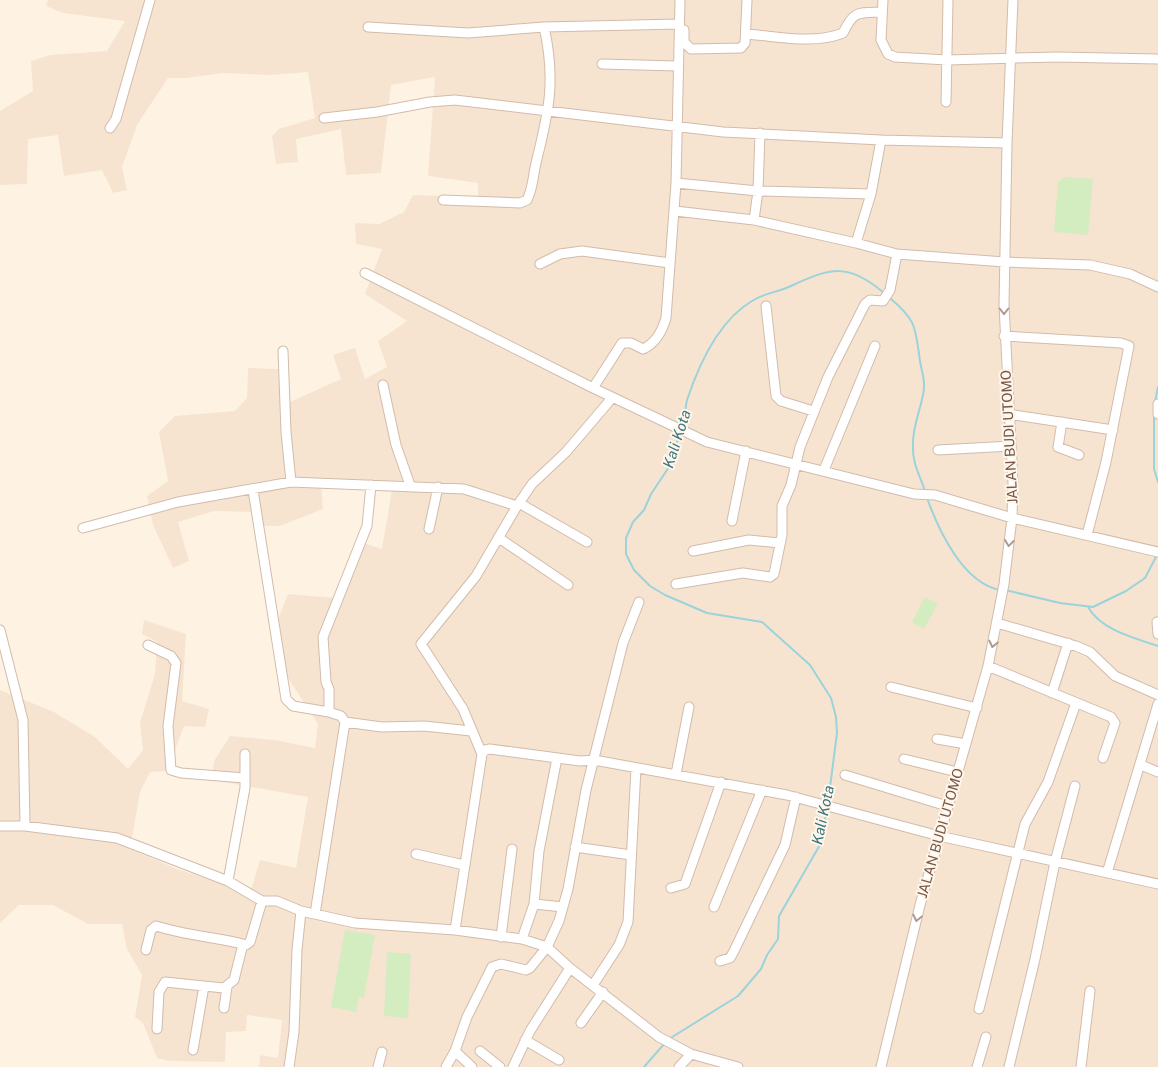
<svg xmlns="http://www.w3.org/2000/svg" width="1158" height="1067" font-family="'Public Sans',sans-serif">
<style>
.residential{fill:#f6e4d1}
.green{fill:#d3ecc0}
.lines{fill:none;stroke-linecap:round;stroke-linejoin:round}
.stream{stroke:#9bd3db;stroke-width:2}
.minor-casing{stroke:#d2bbab;stroke-width:11}
.minor{stroke:#fff;stroke-width:9}
.oneway{stroke:#ae9a91}
.labels{text-anchor:middle;stroke-width:4;stroke-linejoin:round;paint-order:stroke}
.street-label{font-size:14px;fill:#785747;stroke:#fff6eb}
.water-label{font-size:15px;font-style:italic;fill:#3a757e;stroke:#fff6eb}
</style>
<rect width="100%" height="100%" fill="#fef3e3"/>
<path class="residential" d="M48 0H1158V1067H259L260 1055 278 1058 282 1020 247 1015 246 1031 226 1032 225 1062 169 1061 157 1058 143 1023 135 1017 142 975 127 949 122 924H88L53 905H19L0 923V690L54 712 95 737 128 769 143 750 140 723 155 674 157 642 142 634 144 620 186 634 182 701 209 709 205 727 184 726 167 771 150 772 140 792 130 849 177 869 250 893 260 860 296 868 308 797 212 780 214 761 230 736 275 740 315 748 318 724 288 678 276 624 288 594 336 598 361 542 382 549 393 484 321 485 323 509 280 526H264L253 512 214 511 178 522 189 561 173 568 153 525 147 496 168 481 159 432 175 416 235 411 247 398 248 368 278 369 281 406 341 379 333 355 355 348 365 379 387 367 378 341 407 321 365 294 382 249 356 244 355 223 379 224 404 212 413 195 478 197V183L428 176 435 77 391 85 381 173 346 175 341 129 296 139 298 162 276 164 272 136 279 129 315 118 308 72 270 75 223 73 186 78H168L137 125 122 167 127 190 113 193 102 170 64 176 58 135 28 139 27 184 0 185V111L33 91 31 61 50 55 107 51 125 21 63 13 46 6Z"/>
<path class="green" d="M1065 177 1093 179 1088 235 1054 232 1058 182Z
M925 597 938 604 924 629 912 622Z
M345 930 375 935 364 998 359 997 356 1012 331 1007Z
M387 952 411 954 408 1018 384 1016Z"/>
<g class="lines">
<path class="stream" d="M890 298C917 321 915 327 920 361 922 373 926 382 923 395 920 411 913 426 913 443 912 464 919 473 925 491
M1155 402 1158 387
M1154 407V469L1158 482
M683 427C685 418 685 409 687 400 699 364 718 321 752 301 764 293 779 292 791 286 831 267 849 263 884 293
M680 433 669 467 651 494 644 510 633 522 626 538V554L634 570 650 586 665 595 707 613 762 622 810 665 831 698 836 717 837 733 828 803
M927 498C939 531 963 583 1000 590
M1005 590 1060 603 1093 607 1126 591 1145 578 1157 555
M1088 607C1101 630 1134 638 1158 646
M669 1039 738 996 761 969 767 955 778 939 779 916 821 843 827 808
M644 1067 665 1043"/>
<defs>
<path id="minor" d="M680 0 676 183 666 318C662 332 656 343 643 349L631 343H622L593 388 707 442 914 494 935 495 1012 518 1158 552
M883 0 881 40 888 54 895 57 947 60 1057 57 1158 59
M368 27 468 33 544 27 679 24
M684 30V42L691 49 741 48 745 43 747 0
M746 34C776 36 814 45 843 33 854 10 858 13 882 12
M602 64 677 66
M946 102 948 0
M324 118 377 112 430 102 455 100 723 132 881 140 1007 143
M110 128 116 119 150 0
M676 183 758 191 871 194 881 140
M443 200 520 203 527 200C533 188 533 176 536 163 549 111 556 80 544 27
M675 211 754 220 856 243 897 254 1005 262 1090 265 1130 274 1158 287
M754 220 758 191 760 133
M856 243 871 194
M540 264 560 254 582 251 670 263
M365 273 593 388
M766 306 776 396 781 401 813 411
M1004 336 1121 343 1129 346 1106 462 1087 535
M283 351 286 432 291 482
M383 385 396 445 410 485
M1158 404V414
M1008 414 1113 430
M1062 422 1058 447 1079 455
M938 450 1011 446
M824 470 875 346
M253 490 286 699 293 706 329 712
M519 503 587 542
M732 521 746 451
M83 528 178 502 291 482 464 489 517 506
M429 529 438 487
M499 538 568 585
M693 551 749 540 780 543
M676 584 743 573 770 577 774 574 782 535V506L791 485 800 447 828 377 865 304 870 300 883 301 890 290 897 254
M1157 622 1158 634
M997 623 1076 646 1090 652 1115 676 1158 695
M0 630 23 720 25 826
M148 645 171 656 176 663 168 726 171 770 181 773 245 778
M988 666 1111 717 1115 723 1103 758
M891 687 977 708
M1052 693 1068 643
M345 722 382 727 424 726 471 731
M937 739 966 744
M482 754 463 709 421 644 476 576 517 506 532 484 566 452 612 398
M904 759 957 772
M1141 765 1158 772
M676 774 689 707
M845 775 947 806
M0 826H25L117 838 228 881 262 901H277L301 911 355 923 455 930 522 939 547 947 570 968 659 1037 691 1054 738 1067
M575 847 631 855
M416 854 464 865
M1107 873 1158 704
M228 881 245 788V754
M671 888 685 884 721 782
M534 904 563 907
M714 907 762 790
M315 914 345 722 341 716 329 712V689L326 682 323 637 367 526 371 485
M455 930 482 754 485 750 490 749 580 761 594 760 787 795 939 836 1158 884
M501 937 512 849
M522 939 534 904 539 851 557 758
M146 950 151 930 156 926C184 935 214 937 243 944
M720 961 730 958 734 951 785 845 796 797
M593 985 619 945 628 922 636 768
M204 986 224 988 234 980 243 944 246 945 250 942 262 901
M224 1008 227 987
M979 1009 1025 824 1048 782 1076 703
M581 1023 603 992
M157 1029 159 992 165 982 204 986 193 1050
M525 1040 559 1060
M455 1051 472 1067
M480 1051 500 1067
M289 1067 294 1032 297 950 301 911
M378 1067 382 1052
M446 1067 455 1051 467 1017 492 967 501 964 526 970 530 968 547 947 559 921 568 889 586 790 623 643 639 602
M513 1067 530 1031 570 968
M679 1067 691 1054
M881 1067 920 905 988 666 1004 584 1012 518 1013 483 1004 305 1007 143 1013 0
M977 1067 986 1037
M1009 1067 1035 959 1055 862 1075 786
M1081 1067 1090 991"/>
</defs>
<use href="#minor" class="minor-casing"/>
<use href="#minor" class="minor"/>
</g>
<defs><path id="oneway-chevron" d="M-2-3.5L2.5 0L-2 3.5" fill="none" stroke-width="1.6" stroke-linecap="round" stroke-linejoin="round" transform="scale(1.25)"/></defs>
<g class="oneway">
<use href="#oneway-chevron" transform="translate(1004 311) rotate(90)"/>
<use href="#oneway-chevron" transform="translate(1009 543) rotate(97)"/>
<use href="#oneway-chevron" transform="translate(993 644) rotate(103)"/>
<use href="#oneway-chevron" transform="translate(917 918) rotate(103)"/>
</g>
<g class="labels">
<g class="street-label">
<text transform="translate(1009 437) rotate(-93)" y="5">JALAN BUDI UTOMO</text>
<text transform="translate(940 833) rotate(-74)" y="5">JALAN BUDI UTOMO</text>
</g>
<g class="water-label">
<text transform="translate(677 439) rotate(-72)" y="5">Kali Kota</text>
<text transform="translate(823 815) rotate(-78)" y="5">Kali Kota</text>
</g>
</g>
</svg>
